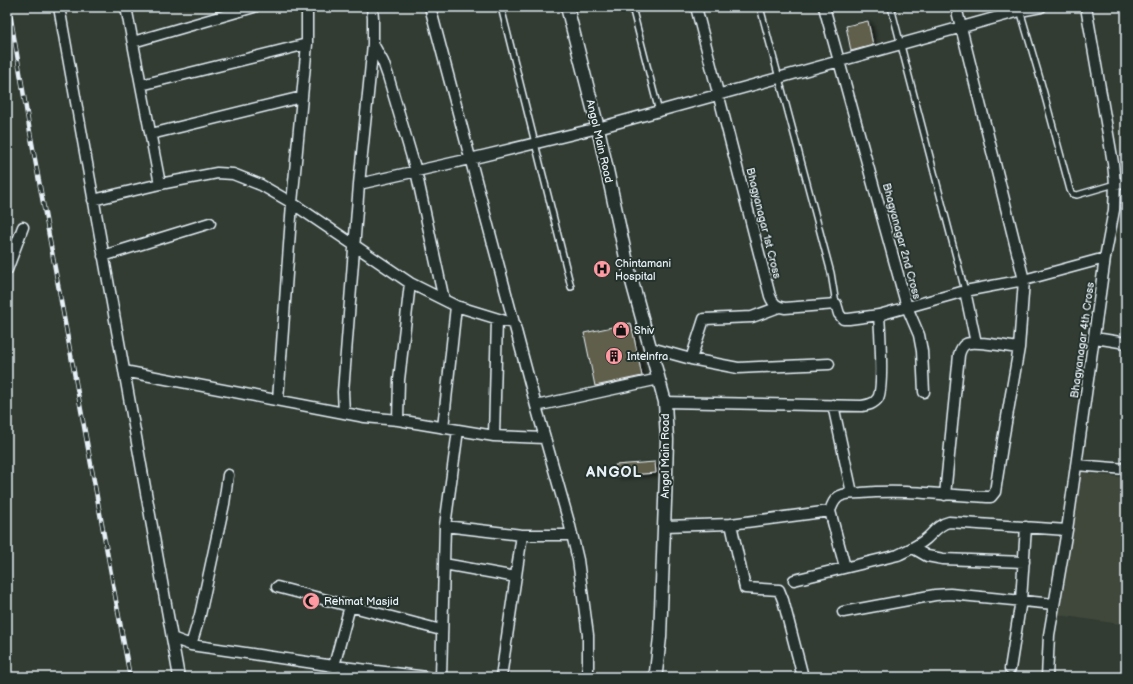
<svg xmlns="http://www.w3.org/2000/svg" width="1133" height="684" font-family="'Balsamiq Sans',sans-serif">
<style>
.built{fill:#40463a}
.building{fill:#615e4b;stroke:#e8f1f8;filter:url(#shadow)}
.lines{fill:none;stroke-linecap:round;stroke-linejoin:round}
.service-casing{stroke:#e8f1f8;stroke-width:8}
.minor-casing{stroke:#e8f1f8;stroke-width:13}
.tertiary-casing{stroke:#e8f1f8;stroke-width:15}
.service{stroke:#26332d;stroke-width:5}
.minor{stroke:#26332d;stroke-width:10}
.tertiary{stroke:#26332d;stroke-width:12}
.rail-casing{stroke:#e8f1f8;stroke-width:4.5}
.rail{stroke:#26332d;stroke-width:3;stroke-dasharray:9;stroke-linecap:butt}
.labels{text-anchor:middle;stroke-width:4;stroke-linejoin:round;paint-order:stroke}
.street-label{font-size:11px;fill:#e8f1f8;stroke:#26332d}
.poi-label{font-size:11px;fill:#e8f1f8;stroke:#26332d;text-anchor:start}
.district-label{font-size:15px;font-weight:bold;letter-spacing:1px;fill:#e8f1f8;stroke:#26332d}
</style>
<defs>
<filter id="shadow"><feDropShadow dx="3.5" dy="2" stdDeviation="2" flood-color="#0009"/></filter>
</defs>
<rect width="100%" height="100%" fill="#323c33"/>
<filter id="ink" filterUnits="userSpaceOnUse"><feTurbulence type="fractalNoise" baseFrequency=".025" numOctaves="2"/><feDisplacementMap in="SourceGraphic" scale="8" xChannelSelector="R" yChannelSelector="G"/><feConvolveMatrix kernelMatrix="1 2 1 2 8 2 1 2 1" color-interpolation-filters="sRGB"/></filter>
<g filter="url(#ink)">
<path class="built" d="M1079 472 1126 478V625L1059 615Z"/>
<path class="building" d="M868 21 873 45 851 51 846 26Z
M631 323 642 376 595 386 584 333Z
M655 462 656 473 616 476 615 465Z"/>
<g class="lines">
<defs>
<path id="service" d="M501 7 571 287
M632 7 659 112
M760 7 831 273 836 304
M891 7 965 291
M1020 10 1041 82 1070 190 1072 194 1077 195 1115 184"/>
<path id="minor" d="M59 7 179 677
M126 7 160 184
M430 7 536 406 570 526 578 560 588 635V677
M696 7 770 296C773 304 777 307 785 308L836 304 839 314 843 319H849L879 315 965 291 1024 280 1105 258
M824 7 907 307 919 335 922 351 924 392
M133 42 254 7
M373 44 383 62 388 76 416 171 444 300
M141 85 307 44
M151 134 302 97
M359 184 470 159 598 128 1020 11 1041 7
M1115 184 1126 183
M93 200 160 184 217 173 233 174 261 185 292 203 410 283 456 306 515 324
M103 256 210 223
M7 270 23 227
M965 291 976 343
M1095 338 1126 343
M651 348 691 359 738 368 829 364
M691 359 704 319 752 317 779 307
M124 371 365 417 398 420 494 436 544 438
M278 400 292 203 307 44V7
M665 402 862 406C868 405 874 404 878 398 884 387 880 331 879 315
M833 405 852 493
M536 406 659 379
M344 413 343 392 359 184 373 44V18L372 7
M398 420 399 380 410 283
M443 428 456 306
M494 436 497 319
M1076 465 1126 469
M945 495 959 355C960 351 962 346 966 344 974 340 1009 347 1019 348
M731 524 745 588 779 590 783 600 803 677
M445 526 522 535H572
M664 526 731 524 830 511
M913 548 927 556 943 559 1024 562
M444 564 516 577
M845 567 830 511C832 505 834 499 840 496 846 493 855 493 861 493 903 489 945 495 987 497H991L995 492 1003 440 1019 348 1024 280 956 7
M794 580 898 555C908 550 918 546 926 539 933 533 939 524 949 522L1067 530
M277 587 441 630
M843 612 935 595 950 594 1054 604
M172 638 191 645 334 666 427 677
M191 645 200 615 224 504 228 475
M1010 669 1021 600 1026 527
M331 677 350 606
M441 677 445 526 458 430
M501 677 522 535
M1047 677 1049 635 1067 530 1105 258 1114 210 1115 184 1113 163 1086 7"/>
<path id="tertiary" d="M567 7 598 128 628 267 665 402 667 440 666 474 660 637 656 672 654 677"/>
</defs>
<use href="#service" class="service-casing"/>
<use href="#minor" class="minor-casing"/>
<use href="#tertiary" class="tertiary-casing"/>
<use href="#service" class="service"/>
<use href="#minor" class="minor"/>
<use href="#tertiary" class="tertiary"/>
<defs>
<path id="rail" d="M9 7 30 132 130 677"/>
</defs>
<use href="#rail" class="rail-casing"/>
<use href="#rail" class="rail"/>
</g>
</g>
<defs>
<symbol id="hospital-disc" viewBox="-11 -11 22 22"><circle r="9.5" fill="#ff9aa2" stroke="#26332d"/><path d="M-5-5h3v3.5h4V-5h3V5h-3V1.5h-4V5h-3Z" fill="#111"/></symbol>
<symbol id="shop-disc" viewBox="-11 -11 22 22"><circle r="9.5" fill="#ff9aa2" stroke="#26332d"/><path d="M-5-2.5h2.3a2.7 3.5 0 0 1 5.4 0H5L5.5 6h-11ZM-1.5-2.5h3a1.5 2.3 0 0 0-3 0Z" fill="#111"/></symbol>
<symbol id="building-disc" viewBox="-11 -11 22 22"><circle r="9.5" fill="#ff9aa2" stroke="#26332d"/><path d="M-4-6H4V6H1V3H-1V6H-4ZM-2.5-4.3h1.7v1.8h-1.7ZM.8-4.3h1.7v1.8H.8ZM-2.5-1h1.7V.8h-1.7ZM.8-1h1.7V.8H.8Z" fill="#111"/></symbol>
<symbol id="mosque-disc" viewBox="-11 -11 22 22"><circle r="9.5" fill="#ff9aa2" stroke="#26332d"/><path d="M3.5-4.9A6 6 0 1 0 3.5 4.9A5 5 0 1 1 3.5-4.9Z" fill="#111"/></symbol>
</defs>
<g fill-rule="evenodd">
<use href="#hospital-disc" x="592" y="259" width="20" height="20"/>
<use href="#shop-disc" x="611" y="320" width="20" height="20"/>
<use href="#building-disc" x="604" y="346" width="20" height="20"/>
<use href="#mosque-disc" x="301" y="591" width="20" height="20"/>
</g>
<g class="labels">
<g class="street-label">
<text transform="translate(600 141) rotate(77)" y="4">Angol Main Road</text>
<text transform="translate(764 223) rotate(76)" y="4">Bhagyanagar 1st Cross</text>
<text transform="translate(902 241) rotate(75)" y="4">Bhagyanagar 2nd Cross</text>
<text transform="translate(1082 340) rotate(-82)" y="4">Bhagyanagar 4th Cross</text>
<text transform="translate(665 456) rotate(-90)" y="4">Angol Main Road</text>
</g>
<g class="poi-label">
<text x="615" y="267">Chintamani<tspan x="615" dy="13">Hospital</tspan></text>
<text x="634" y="334">Shiv</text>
<text x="627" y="360">Intelnfra</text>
<text x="324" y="605">Rehmat Masjid</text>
</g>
<g class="district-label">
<text x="614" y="477">ANGOL</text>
</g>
</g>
<rect width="1133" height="684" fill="none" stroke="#26332d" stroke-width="24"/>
<rect x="12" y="12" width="1109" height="660" fill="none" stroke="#e8f1f8" stroke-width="1.5" filter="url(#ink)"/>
</svg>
